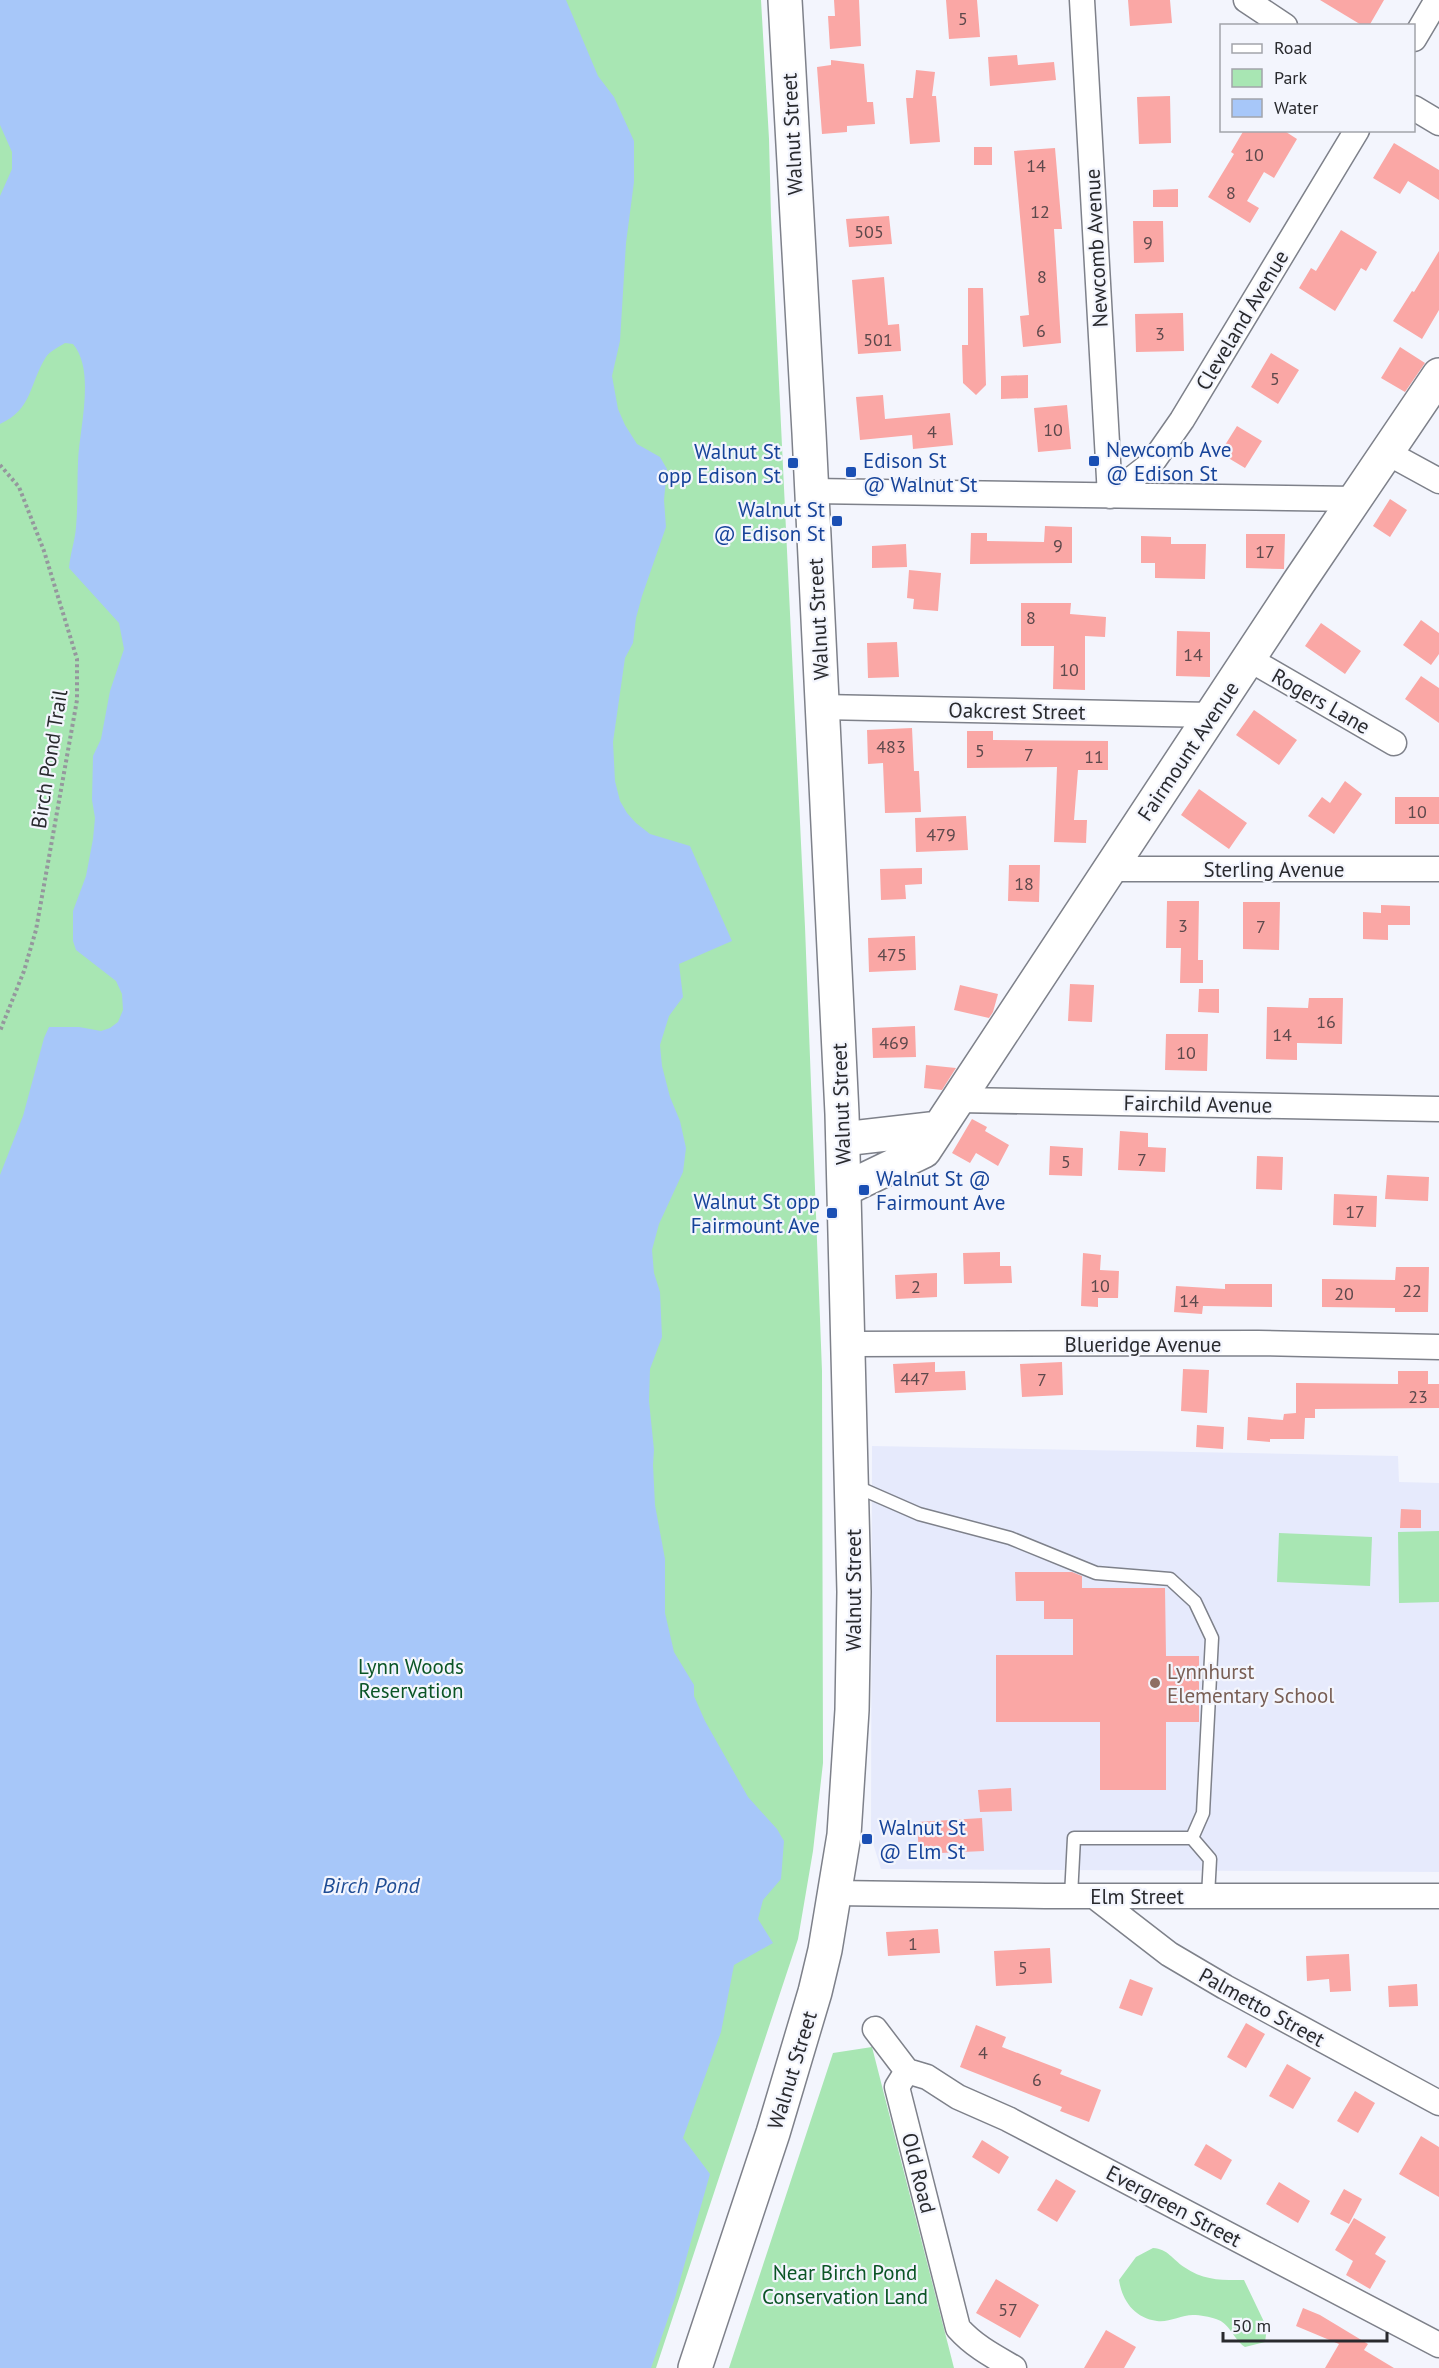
<svg xmlns="http://www.w3.org/2000/svg" width="1439" height="2368" viewBox="0 0 1439 2368" font-family="'PT Sans',sans-serif">
<rect width="100%" height="100%" fill="#f3f5fd"/>
<!-- built -->
<path fill="#e6eafc" d="M872,1446L1398,1456L1399,1482L1439,1483V1872L881,1869L871,1837Z"/>
<!-- green -->
<path fill="#a8e6b3" d="M0,0H761L769,139L771,216L805,927L822,1371L823,1763L813,1851L798,1939L656,2368H0Z
M1439,1531V1602L1399,1603L1398,1532Z
M1279,1533L1372,1537L1370,1586L1277,1582Z
M872,2047L954,2368H729L833,2053Z
M1153,2248C1168,2249 1172,2259 1184,2267C1204,2281 1222,2280 1244,2280L1267,2328L1265,2342L1245,2347C1233,2339 1230,2323 1216,2319C1210,2317 1200,2315 1193,2315C1181,2315 1168,2323 1157,2321C1134,2318 1122,2300 1119,2280L1136,2257Z"/>
<!-- water -->
<path fill="#a7c7f9" d="M0,0H566L598,76L614,97L634,141V182L626,243L620,341L612,376L618,409L625,425L637,444L660,457L667,469L664,500L666,527L642,596L636,618L633,643L625,658L613,742L615,781L620,801L627,813L636,823L650,834L690,846L732,941L679,964L683,997L669,1016L660,1045L662,1066L670,1097L680,1121L686,1148L683,1172L659,1224L652,1250L654,1273L660,1292L662,1337L650,1369L649,1401L654,1450L653,1465L655,1505L665,1559V1613L674,1652L694,1685V1696L705,1721L748,1797L777,1829L784,1841L781,1879L763,1900L758,1919L773,1943L734,1965L721,2032L683,2138L710,2174L675,2298L651,2368H0V1175L23,1116L44,1038L49,1027H79L101,1031L110,1028L118,1022L123,1010L122,994L116,981L76,950L73,941V911L86,876L93,839L95,818L92,800L93,756L101,739L110,691L124,649L119,623L69,568C70,554 75,541 76,527C78,506 77,484 78,462C79,429 96,371 73,344L65,343C59,347 50,351 46,357C29,384 33,409 0,424V196L12,169V152L0,125Z"/>
<!-- building -->
<path fill="#faa7a5" d="M834,0H859L861,46L830,49L828,16H835Z
M946,0H977L980,37L949,39Z
M1128,0H1170L1172,23L1130,26Z
M1320,0H1384L1369,26H1363Z
M1017,55L1018,65L1054,62L1056,80L990,86L988,57Z
M831,60L864,64L867,102H873L875,124L847,126V132L822,134L817,67L831,65Z
M916,70L935,72L932,96H936L940,142L910,144L906,98H913Z
M1170,96L1171,143L1139,144L1137,97Z
M1244,130H1283L1297,139L1274,178L1264,172L1247,201L1259,208L1250,223L1208,197L1234,154L1231,152Z
M1394,143L1439,170V200L1408,181L1400,194L1373,178Z
M974,147H992V165H974Z
M1055,148L1062,229H1054L1061,343L1023,347L1020,316L1029,315L1014,151Z
M1178,189V207H1153V190Z
M889,216L892,244L849,247L846,219Z
M1133,221H1163L1164,262L1134,263Z
M1341,230L1377,252L1366,271L1361,268L1335,311L1299,288L1311,268L1316,271Z
M1439,251V310L1422,339L1393,321L1412,291L1414,292Z
M884,277L888,325L899,324L901,351L858,354L852,280Z
M968,288H983L986,385L976,395L963,383L962,345H968Z
M1183,313L1184,351L1136,352L1135,314Z
M1400,347L1425,363L1405,392L1381,378Z
M1271,353L1299,370L1278,404L1251,387Z
M1028,375V398L1001,399V376Z
M883,395L885,419L950,413L953,445L913,449L912,435L860,440L856,397Z
M1067,405L1071,449L1038,452L1034,408Z
M1237,426L1262,441L1245,468L1220,453Z
M1390,499L1407,510L1390,537L1373,526Z
M1045,526L1072,527V563L970,564L971,533H987V541L1044,542Z
M1246,534H1285L1284,569L1246,568Z
M1141,536L1171,537V544H1206L1205,579L1155,578V563H1141Z
M906,544L907,567L872,568V546Z
M909,570L941,573L938,611L913,609L914,599L907,598Z
M1021,603H1071L1070,614L1106,617L1105,637L1085,636V690L1053,689L1054,646H1021Z
M1421,620L1439,633V654L1431,665L1403,645Z
M1321,623L1361,651L1345,674L1305,646Z
M1177,631L1210,632V677L1176,676Z
M897,642L899,677L868,678L867,643Z
M1421,676L1439,688V723L1405,699Z
M1254,710L1297,740L1279,765L1236,735Z
M912,728L914,771H919L921,812L885,813L883,763L868,764L867,730Z
M967,731H993V740L1108,741V770H1078L1074,820H1087L1086,843L1054,842L1057,767L967,768Z
M1345,781L1362,794L1334,834L1308,816L1322,797L1330,803Z
M1199,789L1247,823L1229,849L1181,815Z
M1395,797H1439V824H1395Z
M966,816L968,850L916,852L915,818Z
M1009,865H1040L1039,902L1008,901Z
M922,868V884L905,885L906,899L881,900L880,869Z
M1167,901H1199L1198,960H1203V983H1180L1181,948H1166Z
M1243,902H1280L1279,950L1243,949Z
M1381,905L1410,906V925H1388V940L1363,939V912L1381,913Z
M915,936L916,970L869,972L868,938Z
M1070,984L1094,985L1092,1022L1068,1021Z
M960,985L998,994L993,1012L989,1018L954,1010Z
M1199,989H1219V1013L1198,1012Z
M1309,998H1343L1342,1044L1297,1043V1060L1266,1059L1267,1007L1308,1008Z
M915,1026L916,1057L873,1058L872,1028Z
M1166,1034H1208L1207,1071L1165,1070Z
M926,1065L956,1068L942,1090L924,1088Z
M972,1119L987,1127L985,1131L1009,1145L998,1166L976,1153L970,1163L952,1153Z
M1120,1131L1148,1133V1147L1166,1148L1165,1172L1118,1170Z
M1050,1146L1083,1148L1082,1176L1049,1175Z
M1257,1156L1283,1157L1282,1190L1256,1189Z
M1387,1175L1429,1177L1428,1201L1385,1199Z
M1334,1194L1377,1196L1376,1227L1333,1225Z
M1000,1252V1266H1011L1012,1283L964,1284L963,1253Z
M1083,1253L1101,1255L1100,1270L1119,1271L1118,1298H1098V1307L1081,1306Z
M1396,1267H1429L1428,1312H1395V1308L1322,1307V1279L1395,1280Z
M937,1273V1297L896,1299L895,1275Z
M1225,1284H1272V1307L1203,1306L1202,1314L1174,1312L1176,1286L1225,1289Z
M935,1362V1372L965,1371L966,1390L895,1393L893,1364Z
M1062,1362L1063,1395L1022,1397L1020,1364Z
M1183,1369L1209,1370L1207,1413L1181,1411Z
M1398,1371H1428V1384H1439V1408L1315,1409V1418H1305L1304,1439H1270V1442L1247,1440L1248,1417L1283,1420L1284,1414L1296,1413V1383L1398,1384Z
M1197,1425L1224,1427L1223,1449L1196,1447Z
M1401,1509L1421,1510V1528H1400Z
M1015,1572H1072L1082,1576V1588H1165L1166,1656H1199V1722H1166V1790H1100V1722H996V1655H1073V1619H1044V1601H1016Z
M1011,1788L1012,1811L980,1812L978,1790Z
M982,1818L984,1851L919,1854L917,1822Z
M938,1929L940,1953L888,1956L886,1932Z
M1050,1948L1052,1983L996,1986L994,1951Z
M1349,1954L1351,1991L1330,1992L1329,1979L1307,1981L1306,1956Z
M1130,1979L1153,1988L1142,2016L1119,2008Z
M1417,1984L1418,2006L1389,2007L1388,1986Z
M1246,2023L1265,2034L1246,2068L1227,2057Z
M976,2025L1006,2037L1002,2047L1062,2070L1060,2074L1101,2090L1089,2122L1060,2111L1062,2107L960,2067Z
M1287,2064L1311,2078L1293,2109L1269,2096Z
M1355,2091L1375,2103L1358,2133L1337,2121Z
M1421,2136L1439,2147V2197L1399,2174Z
M982,2140L1009,2157L999,2174L972,2157Z
M1206,2144L1232,2160L1221,2180L1194,2165Z
M1056,2179L1076,2191L1057,2222L1037,2210Z
M1279,2182L1310,2201L1298,2223L1266,2204Z
M1344,2189L1362,2199L1349,2224L1330,2214Z
M1354,2218L1386,2237L1375,2254L1386,2261L1370,2289L1346,2275L1353,2261L1335,2250Z
M996,2279L1039,2305L1020,2338L976,2313Z
M1303,2308L1320,2315L1368,2344L1364,2350L1394,2368H1325L1339,2344L1296,2326Z
M1106,2330L1136,2347L1124,2368H1084Z"/>
<g fill="none" stroke-linecap="round" stroke-linejoin="round">
<!-- lane casing -->
<g stroke="#7e818a" stroke-width="15">
<path id="lane" d="M855,1486L919,1514L1010,1538L1096,1573L1170,1579L1195,1602L1212,1638L1203,1813L1192,1838
M1071,1896L1074,1838H1192L1210,1859L1208,1896"/>
</g>
<!-- street casing -->
<g stroke="#7e818a" stroke-width="27">
<path id="street" d="M1082,0L1110,496
M1246,0L1285,26
M1414,39L1437,0
M1414,108L1439,123
M1386,452L1439,481
M812,491L1355,499
M1110,496L1152,463L1182,420L1357,130
M1249,659L1394,743
M822,707L1212,715
M1109,869H1439
M958,1100L1439,1109
M848,1344L1258,1343L1439,1347
M834,1893L1045,1896H1439
M1094,1896L1169,1954L1225,1987L1439,2103
M875,2029L907,2071L897,2087L958,2328C974,2346 993,2356 1014,2368
M907,2071L927,2077L958,2097L1008,2119L1439,2345"/>
</g>
<!-- secondary casing -->
<g stroke="#7e818a" stroke-width="36">
<path id="secondary" d="M843,1139L939,1128
M845,1189L924,1151L1299,582L1439,375"/>
</g>
<!-- primary casing -->
<g stroke="#7e818a" stroke-width="36">
<path id="primary" d="M695,2368L773,2133L815,1992L825,1950L844,1835L852,1710L854,1592L842,1114L809,433L785,0"/>
</g>
<!-- path -->
<path stroke="#95979d" stroke-width="4" stroke-dasharray="3 3" stroke-linecap="butt" d="M0,465L19,487L44,551L77,659V700L36,930L24,971L0,1031"/>
<!-- lane -->
<use href="#lane" stroke="#fff" stroke-width="12"/>
<!-- street -->
<use href="#street" stroke="#fff" stroke-width="24"/>
<!-- secondary -->
<use href="#secondary" stroke="#fff" stroke-width="33"/>
<!-- primary -->
<use href="#primary" stroke="#fff" stroke-width="33"/>
</g>
<!-- markers -->
<g fill="#1a4fb4" stroke="#f3f5fd" stroke-width="2">
<rect x="1088" y="455" width="12" height="12" rx="3"/>
<rect x="787" y="457" width="12" height="12" rx="3"/>
<rect x="845" y="466" width="12" height="12" rx="3"/>
<rect x="831" y="515" width="12" height="12" rx="3"/>
<rect x="858" y="1184" width="12" height="12" rx="3"/>
<rect x="826" y="1207" width="12" height="12" rx="3"/>
<rect x="861" y="1833" width="12" height="12" rx="3"/>
</g>
<circle fill="#8d6e63" stroke="#f3f5fd" stroke-width="2" cx="1155" cy="1683" r="6"/>
<g text-anchor="middle" dominant-baseline="central" stroke-width="4.5" stroke-linejoin="round" paint-order="stroke">
<!-- number labels -->
<g font-size="18" fill="#5d494c">
<text x="963" y="18">5</text>
<text x="1254" y="154">10</text>
<text x="1036" y="165">14</text>
<text x="1231" y="192">8</text>
<text x="1040" y="211">12</text>
<text x="869" y="231">505</text>
<text x="1148" y="242">9</text>
<text x="1042" y="276">8</text>
<text x="1041" y="330">6</text>
<text x="1160" y="333">3</text>
<text x="878" y="339">501</text>
<text x="1275" y="378">5</text>
<text x="1053" y="429">10</text>
<text x="932" y="431">4</text>
<text x="1058" y="545">9</text>
<text x="1265" y="551">17</text>
<text x="1031" y="617">8</text>
<text x="1193" y="654">14</text>
<text x="1069" y="669">10</text>
<text x="891" y="746">483</text>
<text x="980" y="750">5</text>
<text x="1029" y="754">7</text>
<text x="1094" y="756">11</text>
<text x="1417" y="811">10</text>
<text x="941" y="834">479</text>
<text x="1024" y="883">18</text>
<text x="1183" y="925">3</text>
<text x="1261" y="926">7</text>
<text x="892" y="954">475</text>
<text x="1326" y="1021">16</text>
<text x="1282" y="1034">14</text>
<text x="894" y="1042">469</text>
<text x="1186" y="1052">10</text>
<text x="1142" y="1159">7</text>
<text x="1066" y="1161">5</text>
<text x="1355" y="1211">17</text>
<text x="1100" y="1285">10</text>
<text x="916" y="1286">2</text>
<text x="1412" y="1290">22</text>
<text x="1344" y="1293">20</text>
<text x="1189" y="1300">14</text>
<text x="915" y="1378">447</text>
<text x="1042" y="1379">7</text>
<text x="1418" y="1396">23</text>
<text x="913" y="1943">1</text>
<text x="1023" y="1967">5</text>
<text x="983" y="2052">4</text>
<text x="1037" y="2079">6</text>
<text x="1008" y="2309">57</text>
</g>
<!-- street labels -->
<g font-size="21" fill="#292a2e" stroke="#f3f5fd">
<text transform="translate(792 134) rotate(-93)">Walnut Street</text>
<text transform="translate(1096 248) rotate(-93)">Newcomb Avenue</text>
<text transform="translate(1242 320) rotate(-59)">Cleveland Avenue</text>
<text transform="translate(818 619) rotate(-93)">Walnut Street</text>
<text transform="translate(1321 701) rotate(30)">Rogers Lane</text>
<text transform="translate(1017 711) rotate(1)">Oakcrest Street</text>
<text transform="translate(1188 751) rotate(-56)">Fairmount Avenue</text>
<text transform="translate(49 759) rotate(-81)">Birch Pond Trail</text>
<text x="1274" y="869">Sterling Avenue</text>
<text transform="translate(841 1104) rotate(-92)">Walnut Street</text>
<text transform="translate(1198 1104) rotate(1)">Fairchild Avenue</text>
<text x="1143" y="1344">Blueridge Avenue</text>
<text transform="translate(853 1590) rotate(-90)">Walnut Street</text>
<text x="1137" y="1896">Elm Street</text>
<text transform="translate(1262 2007) rotate(29)">Palmetto Street</text>
<text transform="translate(792 2070) rotate(-73)">Walnut Street</text>
<text transform="translate(919 2173) rotate(76)">Old Road</text>
<text transform="translate(1174 2206) rotate(28)">Evergreen Street</text>
</g>
<!-- transit labels -->
<g font-size="21" fill="#164399" stroke="#f3f5fd" text-anchor="start">
<text x="1106" y="449">Newcomb Ave<tspan x="1106" dy="24">@ Edison St</tspan></text>
<text x="781" y="451" text-anchor="end">Walnut St<tspan x="781" dy="24">opp Edison St</tspan></text>
<text x="863" y="460">Edison St<tspan x="863" dy="24">@ Walnut St</tspan></text>
<text x="825" y="509" text-anchor="end">Walnut St<tspan x="825" dy="24">@ Edison St</tspan></text>
<text x="876" y="1178">Walnut St @<tspan x="876" dy="24">Fairmount Ave</tspan></text>
<text x="820" y="1201" text-anchor="end">Walnut St opp<tspan x="820" dy="24">Fairmount Ave</tspan></text>
<text x="879" y="1827">Walnut St<tspan x="879" dy="24">@ Elm St</tspan></text>
</g>
<!-- park labels -->
<g font-size="21" fill="#0b5526" stroke="#f3f5fd">
<text x="411" y="1666">Lynn Woods<tspan x="411" dy="24">Reservation</tspan></text>
<text x="845" y="2272">Near Birch Pond<tspan x="845" dy="24">Conservation Land</tspan></text>
</g>
<!-- education labels -->
<g font-size="21" fill="#785e54" stroke="#f3f5fd" text-anchor="start">
<text x="1167" y="1671">Lynnhurst<tspan x="1167" dy="24">Elementary School</tspan></text>
</g>
<!-- water labels -->
<g font-size="22" font-style="italic" fill="#1f4d95" stroke="#f3f5fd">
<text x="371" y="1885">Birch Pond</text>
</g>
</g>
<!-- legend -->
<rect x="1220" y="24" width="195" height="108" fill="#f3f5fd" stroke="#a2a4aa" stroke-width="1.5"/>
<rect x="1232" y="44" width="30" height="9" fill="#ffffff" stroke="#a2a4aa" stroke-width="1.5"/>
<text x="1274" y="54" font-size="18" fill="#292a2e">Road</text>
<rect x="1232" y="69" width="30" height="18" fill="#a8e6b3" stroke="#a2a4aa" stroke-width="1.5"/>
<text x="1274" y="84" font-size="18" fill="#292a2e">Park</text>
<rect x="1232" y="99" width="30" height="18" fill="#a7c7f9" stroke="#a2a4aa" stroke-width="1.5"/>
<text x="1274" y="114" font-size="18" fill="#292a2e">Water</text>
<!-- scale -->
<path d="M1223 2332v9h164v-9" fill="none" stroke="#292a2e" stroke-width="3"/>
<text x="1232" y="2332" font-size="18" fill="#292a2e" stroke="#f3f5fd" stroke-width="4.5" paint-order="stroke">50 m</text>
</svg>
